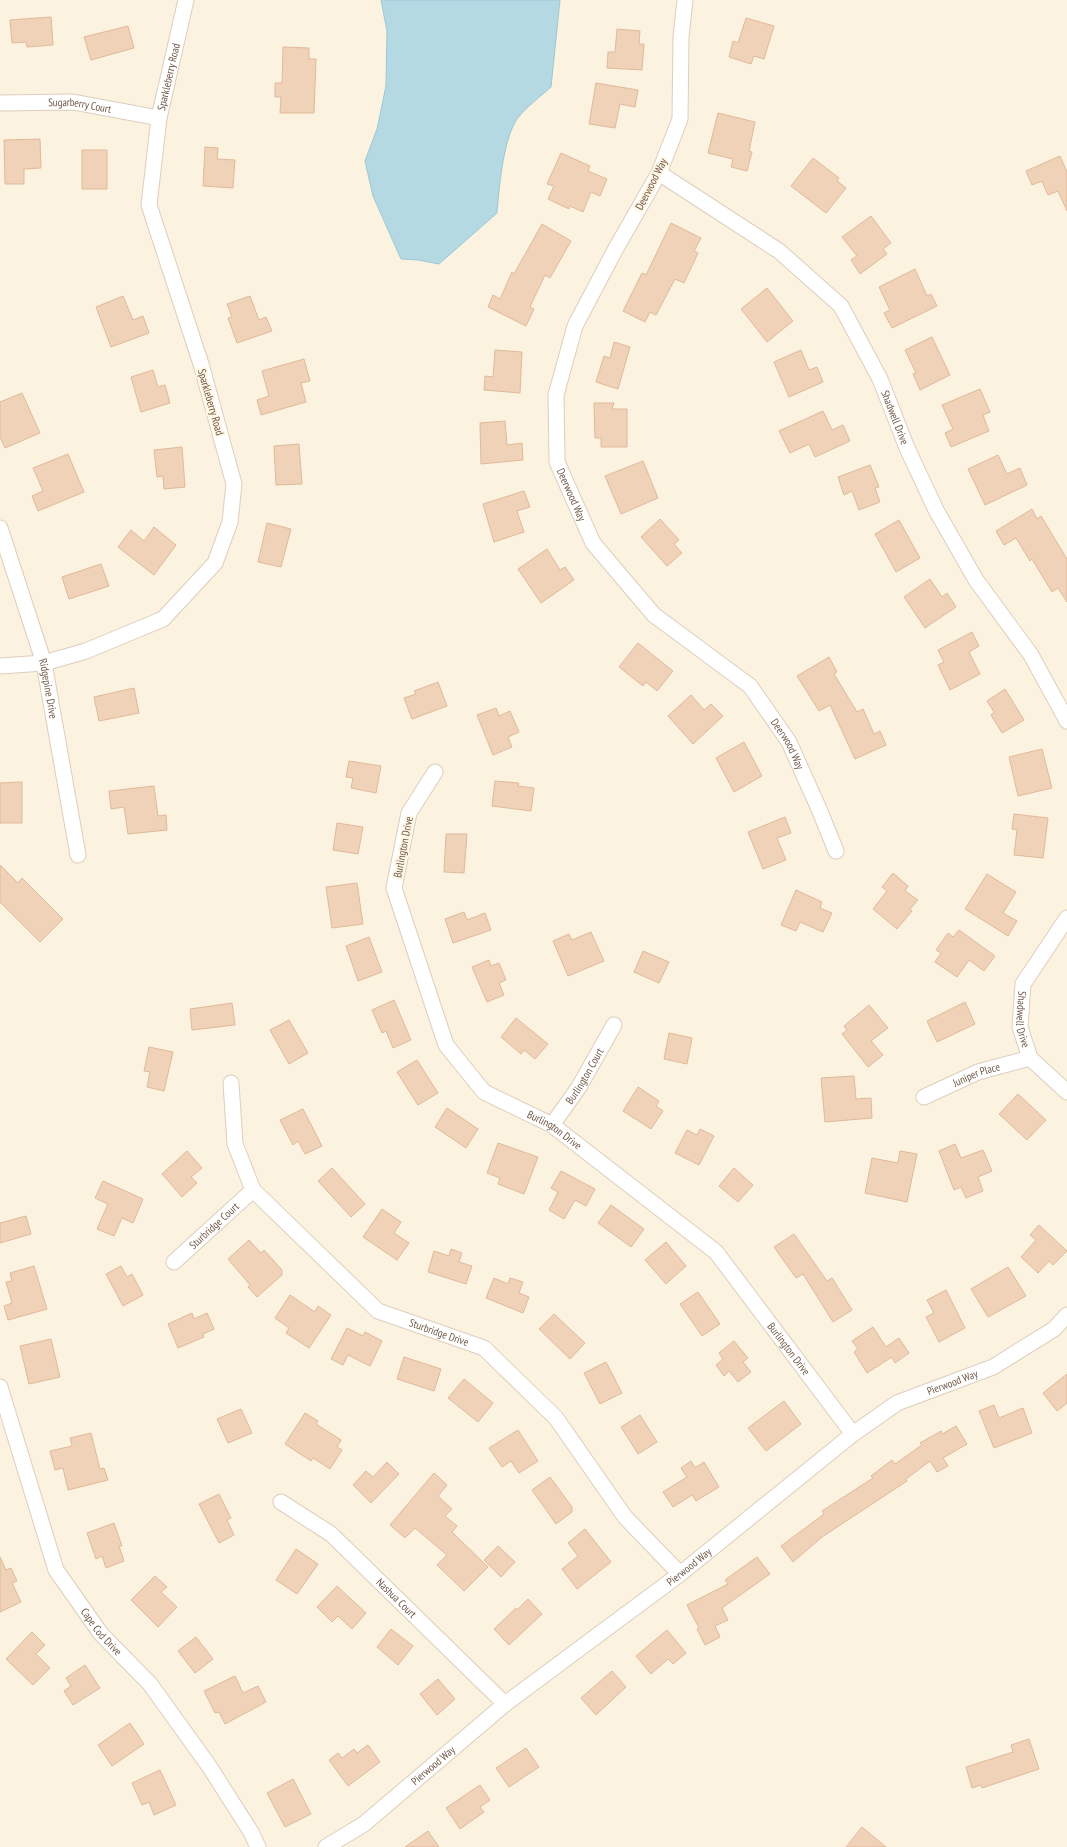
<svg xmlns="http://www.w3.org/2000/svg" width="1067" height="1847" viewBox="0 0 1067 1847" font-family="'PT Sans Narrow',sans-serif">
<rect width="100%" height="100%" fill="#fbf2df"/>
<!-- water -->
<path fill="#b5d9e3" stroke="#9bc8d5" d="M381,0H560L551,87C541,96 525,108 517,119C503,140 499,188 497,213L439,264L418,260L401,259L373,196L365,161L377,129L386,86L387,31Z"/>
<!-- building -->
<path fill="#efd2b8" stroke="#e1b999" d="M51,17L53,45L27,47L26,42L12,43L10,20Z
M746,18L774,26L764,59L754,56L751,64L729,57L733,41L738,43Z
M128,26L134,48L91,60L84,37Z
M617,29L640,31L639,44H644L642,70L607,68L608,52H615Z
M283,47L309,48V59H316L314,113H280L281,97H275V83H282Z
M596,83L638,90L635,107L620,104L615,128L589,124Z
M718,113L755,122L749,151L752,152L747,171L731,167L733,159L708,153Z
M40,139L41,168L24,169V184H5L4,140Z
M205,147L218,148L217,159L235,160L233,188L203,186Z
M82,150H107V189H82Z
M561,153L590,166L588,171L607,179L600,196L591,192L583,212L570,206L569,209L548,199L554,186L547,184Z
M1060,156L1067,172V211L1058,191L1048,195L1042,181L1032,185L1026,171Z
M813,158L839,178L837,181L846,188L826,213L791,186Z
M871,216L891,243L883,249L887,254L860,274L851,260L857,256L842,237Z
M671,223L701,238L694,251L698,253L684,283L675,279L656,315L650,312L645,322L623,311L642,273L646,275Z
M542,224L571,241L550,278L545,275L530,307L534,309L526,326L488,307L493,295L500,299L512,272L514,274Z
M915,269L927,296L931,294L937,306L892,328L884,313L890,310L879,287Z
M767,288L793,321L767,342L741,309Z
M123,296L133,320L143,316L149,333L111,347L96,307Z
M250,296L259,320L266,317L272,331L237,343L228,318L232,317L227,304Z
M932,337L950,375L920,390L913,374L916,373L905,350Z
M614,342L630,347L618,389L596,382L604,356L610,358Z
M495,350L522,352L520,393L484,390L485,376L493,377Z
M801,350L809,370L817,367L823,382L789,397L774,362Z
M304,359L310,381L301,383L306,402L261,415L257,400L269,396L262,371Z
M153,370L158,387L165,385L170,403L141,412L131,377Z
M980,389L990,412L983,415L989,431L951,447L945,433L953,429L942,405Z
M22,393L40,433L5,448L0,437V402Z
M594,403H614L612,409H627V447H601V438H595Z
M823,411L832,430L843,425L850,441L815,457L809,444L790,453L779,431Z
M505,421L507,445L522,443L523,460L481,464L480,423Z
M299,444L302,484L276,485L274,446Z
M182,447L185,487L164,489L163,476L157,477L154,450Z
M68,454L84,492L38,511L32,496L43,491L33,468Z
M998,455L1007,474L1020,468L1027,485L985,505L968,469Z
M643,461L658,498L621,514L605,476Z
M870,465L879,487L875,488L880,502L859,510L852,491L844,495L838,477Z
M524,491L530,507L517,511L524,532L494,542L483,504Z
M1032,509L1037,519L1041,516L1067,559V602L1058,588L1052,592L1032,559L1030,561L1016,538L1004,545L996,531Z
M660,519L679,540L674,544L682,553L667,566L641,537Z
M899,520L920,558L896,572L875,534Z
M267,523L291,529L281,567L258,562Z
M154,527L176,545L154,575L118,547L131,530L144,541Z
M547,549L560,570L565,567L574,580L541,603L518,569Z
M101,564L109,586L69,599L62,577Z
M930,579L942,597L947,593L956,607L925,628L904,597Z
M972,632L979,646L969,652L980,674L950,690L938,665L944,662L938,650Z
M638,643L673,671L657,691L646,682L643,686L619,667Z
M829,657L837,672L834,674L857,712L863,709L874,734L880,731L886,745L855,759L830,705L819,711L797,676Z
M438,682L447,706L412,719L404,698L416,694L414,691Z
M134,688L139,713L99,721L94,697Z
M1005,689L1024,720L1002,733L991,715L994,712L987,701Z
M691,695L704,710L711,704L723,716L693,744L668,716Z
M496,708L499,716L510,711L519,732L508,737L512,747L493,755L477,715Z
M744,742L762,776L734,792L716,758Z
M1042,749L1052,788L1018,796L1009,757Z
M349,761L381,766L376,793L351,788L353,778L346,777Z
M495,781L519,783L518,786L534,788L531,811L492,806Z
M22,782V823H0V783Z
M154,786L158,816L166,815L167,830L128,834L124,807L111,809L109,791Z
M1014,814L1048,818L1043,858L1014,855L1017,830L1012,829Z
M785,817L791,833L777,838L786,860L763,869L748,832Z
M337,823L363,827L358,854L333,850Z
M446,834H467L464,873L444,872Z
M0,865L18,883L22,878L63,919L40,942L0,902Z
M893,873L908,886L905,891L918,900L910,909L912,911L897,929L873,909L887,891L882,887Z
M987,874L1016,892L1003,913L1017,921L1008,936L965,909Z
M357,883L363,924L332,928L326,887Z
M796,890L822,902L820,908L832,913L823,932L800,922L796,931L781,925Z
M464,912L467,920L485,913L491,930L453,943L445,919Z
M959,930L995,956L984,971L969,960L957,977L935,962L941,953L936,950L948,933L953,937Z
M591,932L604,961L568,976L553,941L569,934L572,940Z
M369,937L382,972L358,981L346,946Z
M643,951L669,962L659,983L634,972Z
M489,960L491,966L499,963L506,980L499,983L504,995L487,1002L472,967Z
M394,1000L411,1040L393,1048L386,1031L382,1033L372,1010Z
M965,1002L975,1024L937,1042L927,1021Z
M232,1003L235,1025L192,1030L190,1009Z
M869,1005L888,1028L871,1041L883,1055L868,1067L842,1034L847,1030L844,1026Z
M516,1018L548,1044L535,1059L524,1050L521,1054L501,1037Z
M289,1020L308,1053L289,1064L270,1030Z
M669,1033L692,1038L687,1064L664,1059Z
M149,1047L173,1052L164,1091L147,1087L150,1072L144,1071Z
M417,1060L438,1093L418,1105L397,1072Z
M854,1076L856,1099L871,1098L872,1118L825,1122L821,1078Z
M638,1087L659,1101L656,1106L663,1111L651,1129L623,1111Z
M1018,1094L1046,1120L1027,1140L999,1114Z
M447,1108L478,1129L466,1148L435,1127Z
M303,1109L322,1146L305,1154L298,1141L293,1145L280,1120Z
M700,1129L714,1136L699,1165L675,1153L687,1130L697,1135Z
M498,1143L538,1157L524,1194L498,1184L500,1178L487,1173Z
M955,1144L961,1158L983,1150L992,1171L978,1177L983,1191L966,1198L961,1187L954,1190L939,1151Z
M187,1151L202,1168L191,1177L197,1183L182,1197L162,1174Z
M900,1151L917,1154L907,1202L865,1193L872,1158L898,1163Z
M332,1168L365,1204L351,1217L318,1181Z
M734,1168L753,1185L738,1202L719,1186Z
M561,1171L595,1189L586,1206L575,1200L564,1219L549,1210L558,1192L551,1188Z
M103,1181L143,1199L133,1223L122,1218L114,1236L97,1229L108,1204L95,1198Z
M611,1205L644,1229L631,1247L598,1223Z
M382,1209L401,1222L394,1233L409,1243L397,1260L363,1237Z
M26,1216L31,1234L0,1243V1223Z
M1039,1225L1067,1251L1053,1265L1049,1261L1038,1273L1021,1257L1036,1240L1030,1235Z
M794,1234L827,1281L832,1278L852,1310L833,1322L803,1274L796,1278L774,1247Z
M249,1240L261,1253L264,1250L282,1270V1275L257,1297L248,1287L250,1285L228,1259Z
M666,1242L686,1266L666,1284L645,1260Z
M451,1249L462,1253L459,1262L472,1266L466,1284L428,1272L434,1251L449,1256Z
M34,1266L47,1309L8,1320L4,1306L12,1303L6,1282L12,1281L10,1273Z
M121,1266L127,1277L132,1274L143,1295L123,1306L106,1274Z
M1008,1267L1026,1296L988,1317L971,1289Z
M494,1278L508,1284L510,1278L523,1282L519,1293L529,1297L523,1313L486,1298Z
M946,1290L965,1328L939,1342L926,1317L934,1313L927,1300Z
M698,1292L720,1324L702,1336L680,1304Z
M290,1295L315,1312L318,1306L331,1315L309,1348L286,1333L289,1328L275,1318Z
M192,1313L194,1319L207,1313L214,1329L203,1334L204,1337L178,1348L168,1324Z
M554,1314L585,1343L570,1359L539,1329Z
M873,1327L886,1347L899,1338L909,1353L895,1363L892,1357L867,1373L854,1352L858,1349L852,1341Z
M347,1328L363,1336L365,1332L382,1341L370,1366L348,1355L343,1365L331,1359Z
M51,1339L60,1377L29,1384L20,1346Z
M734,1341L748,1358L743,1362L751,1372L738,1382L729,1371L724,1376L716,1365L723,1359L719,1353Z
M404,1357L441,1369L434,1391L397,1379Z
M606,1362L622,1393L600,1404L584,1373Z
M1067,1374V1403L1057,1411L1043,1393Z
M464,1379L493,1403L478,1422L448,1398Z
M784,1401L801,1424L766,1451L748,1428Z
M994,1405L999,1418L1023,1408L1032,1433L994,1448L979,1411Z
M241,1409L252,1433L228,1443L217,1419Z
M305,1413L318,1421L316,1424L341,1440L337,1447L342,1450L330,1469L313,1458L311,1461L285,1444Z
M640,1415L657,1442L638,1454L621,1427Z
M956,1426L967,1444L943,1458L948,1466L937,1472L930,1461L906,1479L907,1481L822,1537L793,1562L781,1546L824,1514L822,1511L873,1478L871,1476L892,1460L895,1464L922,1445L920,1443L941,1431L942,1434Z
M518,1430L538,1461L519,1473L511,1461L502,1467L489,1448Z
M91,1433L100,1469L104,1468L108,1480L68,1490L63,1468L55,1470L50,1451L72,1446L70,1438Z
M691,1461L695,1468L704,1462L719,1487L696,1501L692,1495L673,1507L663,1492L687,1477L681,1468Z
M387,1462L399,1474L371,1503L353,1485L366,1471L373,1477Z
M434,1473L447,1485L438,1496L452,1509L445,1516L457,1526L452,1532L488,1567L464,1591L437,1565L447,1555L415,1528L405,1538L390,1525Z
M550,1477L572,1507V1512L556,1524L532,1490Z
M219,1494L231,1518L227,1520L234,1535L219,1543L199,1504Z
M114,1523L122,1546H119L124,1561L106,1568L102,1556L96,1559L87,1533Z
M585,1529L611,1562L577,1589L562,1569L578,1556L568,1543Z
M498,1546L515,1562L501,1577L484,1560Z
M296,1549L318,1564L297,1594L276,1580Z
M0,1557L6,1570L11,1568L17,1581L12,1583L21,1602L0,1612Z
M757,1557L770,1574L722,1608L728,1620L715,1626L720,1637L705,1645L697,1629L699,1628L687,1605L728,1584L725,1580Z
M155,1576L167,1587L161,1592L177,1607L158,1627L131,1600Z
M337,1586L366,1613L352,1629L338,1616L332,1622L317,1607Z
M528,1599L542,1614L509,1645L494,1629L516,1608L517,1610Z
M391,1629L413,1646L398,1665L377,1647Z
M667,1630L686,1653L673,1664L668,1659L651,1674L636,1656Z
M32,1632L45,1645L36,1654L50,1668L33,1685L6,1659Z
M196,1637L213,1659L195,1673L178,1651Z
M85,1665L100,1688L73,1705L64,1691L71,1686L66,1678Z
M612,1671L626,1687L596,1715L581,1698Z
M235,1676L243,1693L258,1686L266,1702L225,1724L219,1712L215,1713L204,1691Z
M438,1679L455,1699L437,1715L420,1694Z
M130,1723L144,1744L112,1766L98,1745Z
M1029,1739L1039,1769L982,1788L981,1785L972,1788L966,1767L1013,1752L1011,1745Z
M368,1745L380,1762L348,1786L329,1760L338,1753L342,1758L354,1749L357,1753Z
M526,1748L539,1767L509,1787L496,1768Z
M160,1770L176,1805L154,1815L149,1802L142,1805L132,1783Z
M293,1779L311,1814L285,1827L267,1793Z
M480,1785L490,1800L480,1807L484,1812L460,1829L446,1808Z
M862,1827L886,1847H846Z
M428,1831L439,1847H405Z"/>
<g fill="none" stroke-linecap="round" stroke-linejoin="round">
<!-- street casing -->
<g stroke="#decebc" stroke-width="17">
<g id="street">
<path id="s1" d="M685,0L681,37L680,119L659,173L615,250L575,326L556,395L557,462L593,543L654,615L750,686L789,742L819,809L836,851"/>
<path id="s2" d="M0,103L73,102L159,118"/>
<path id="s3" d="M659,173L779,251L841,306L880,379L907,448L936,510L976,580L1031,655L1067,721"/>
<path id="s4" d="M0,528L44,663L78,855"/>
<path id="s5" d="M0,666L44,663L86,651L163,619L215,563L230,522L234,484L201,364L149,205L159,118L186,0"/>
<path id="s6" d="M435,772L409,813L394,888L446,1045L484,1092L552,1125L716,1252L853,1434"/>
<path id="s7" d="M1067,918L1023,984L1020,1027L1030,1058L1067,1092"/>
<path id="s8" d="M231,1083L235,1144L253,1190L378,1311L484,1348L556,1418L625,1517L680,1574"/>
<path id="s9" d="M924,1097L978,1072L1030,1058"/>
<path id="s10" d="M552,1125L579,1087L614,1025"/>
<path id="s11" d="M174,1262L253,1190"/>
<path id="s12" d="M0,1387L56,1570L101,1634L150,1684L209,1766L251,1832L258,1847"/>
<path id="s13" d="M281,1502L331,1534L505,1704"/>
<path id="s14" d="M326,1847L364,1824L505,1704L680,1574L853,1434L897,1403L993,1367L1054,1329L1067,1315"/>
</g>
</g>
<!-- street -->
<use href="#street" stroke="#fff" stroke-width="15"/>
</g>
<g text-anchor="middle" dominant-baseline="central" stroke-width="4" stroke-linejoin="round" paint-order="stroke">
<!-- street labels -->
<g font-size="11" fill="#705948" stroke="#fff6e4">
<text stroke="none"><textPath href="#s5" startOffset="751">Sparkleberry Road</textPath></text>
<text stroke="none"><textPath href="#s2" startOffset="80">Sugarberry Court</textPath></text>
<text transform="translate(651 184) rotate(-63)">Deerwood Way</text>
<text transform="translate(211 402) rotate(74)">Sparkleberry Road</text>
<text stroke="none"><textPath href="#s3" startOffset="350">Shadwell Drive</textPath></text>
<text stroke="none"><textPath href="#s1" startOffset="526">Deerwood Way</textPath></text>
<text stroke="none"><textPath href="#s4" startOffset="168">Ridgepine Drive</textPath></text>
<text stroke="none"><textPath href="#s1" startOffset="862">Deerwood Way</textPath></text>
<text transform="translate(403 847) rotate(-79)">Burlington Drive</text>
<text stroke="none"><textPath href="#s7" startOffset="115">Shadwell Drive</textPath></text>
<text stroke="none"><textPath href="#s9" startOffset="57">Juniper Place</textPath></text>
<text stroke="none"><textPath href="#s10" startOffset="59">Burlington Court</textPath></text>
<text stroke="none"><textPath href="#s6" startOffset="431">Burlington Drive</textPath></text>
<text stroke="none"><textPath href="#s11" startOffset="54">Sturbridge Court</textPath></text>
<text stroke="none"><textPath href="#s8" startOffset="349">Sturbridge Drive</textPath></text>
<text stroke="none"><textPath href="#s6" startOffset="755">Burlington Drive</textPath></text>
<text stroke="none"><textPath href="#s14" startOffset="783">Pierwood Way</textPath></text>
<text stroke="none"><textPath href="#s14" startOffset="459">Pierwood Way</textPath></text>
<text stroke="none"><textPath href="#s13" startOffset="151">Nashua Court</textPath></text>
<text stroke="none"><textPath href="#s12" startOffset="268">Cape Cod Drive</textPath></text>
<text stroke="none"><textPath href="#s14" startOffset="135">Pierwood Way</textPath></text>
</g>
</g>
</svg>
